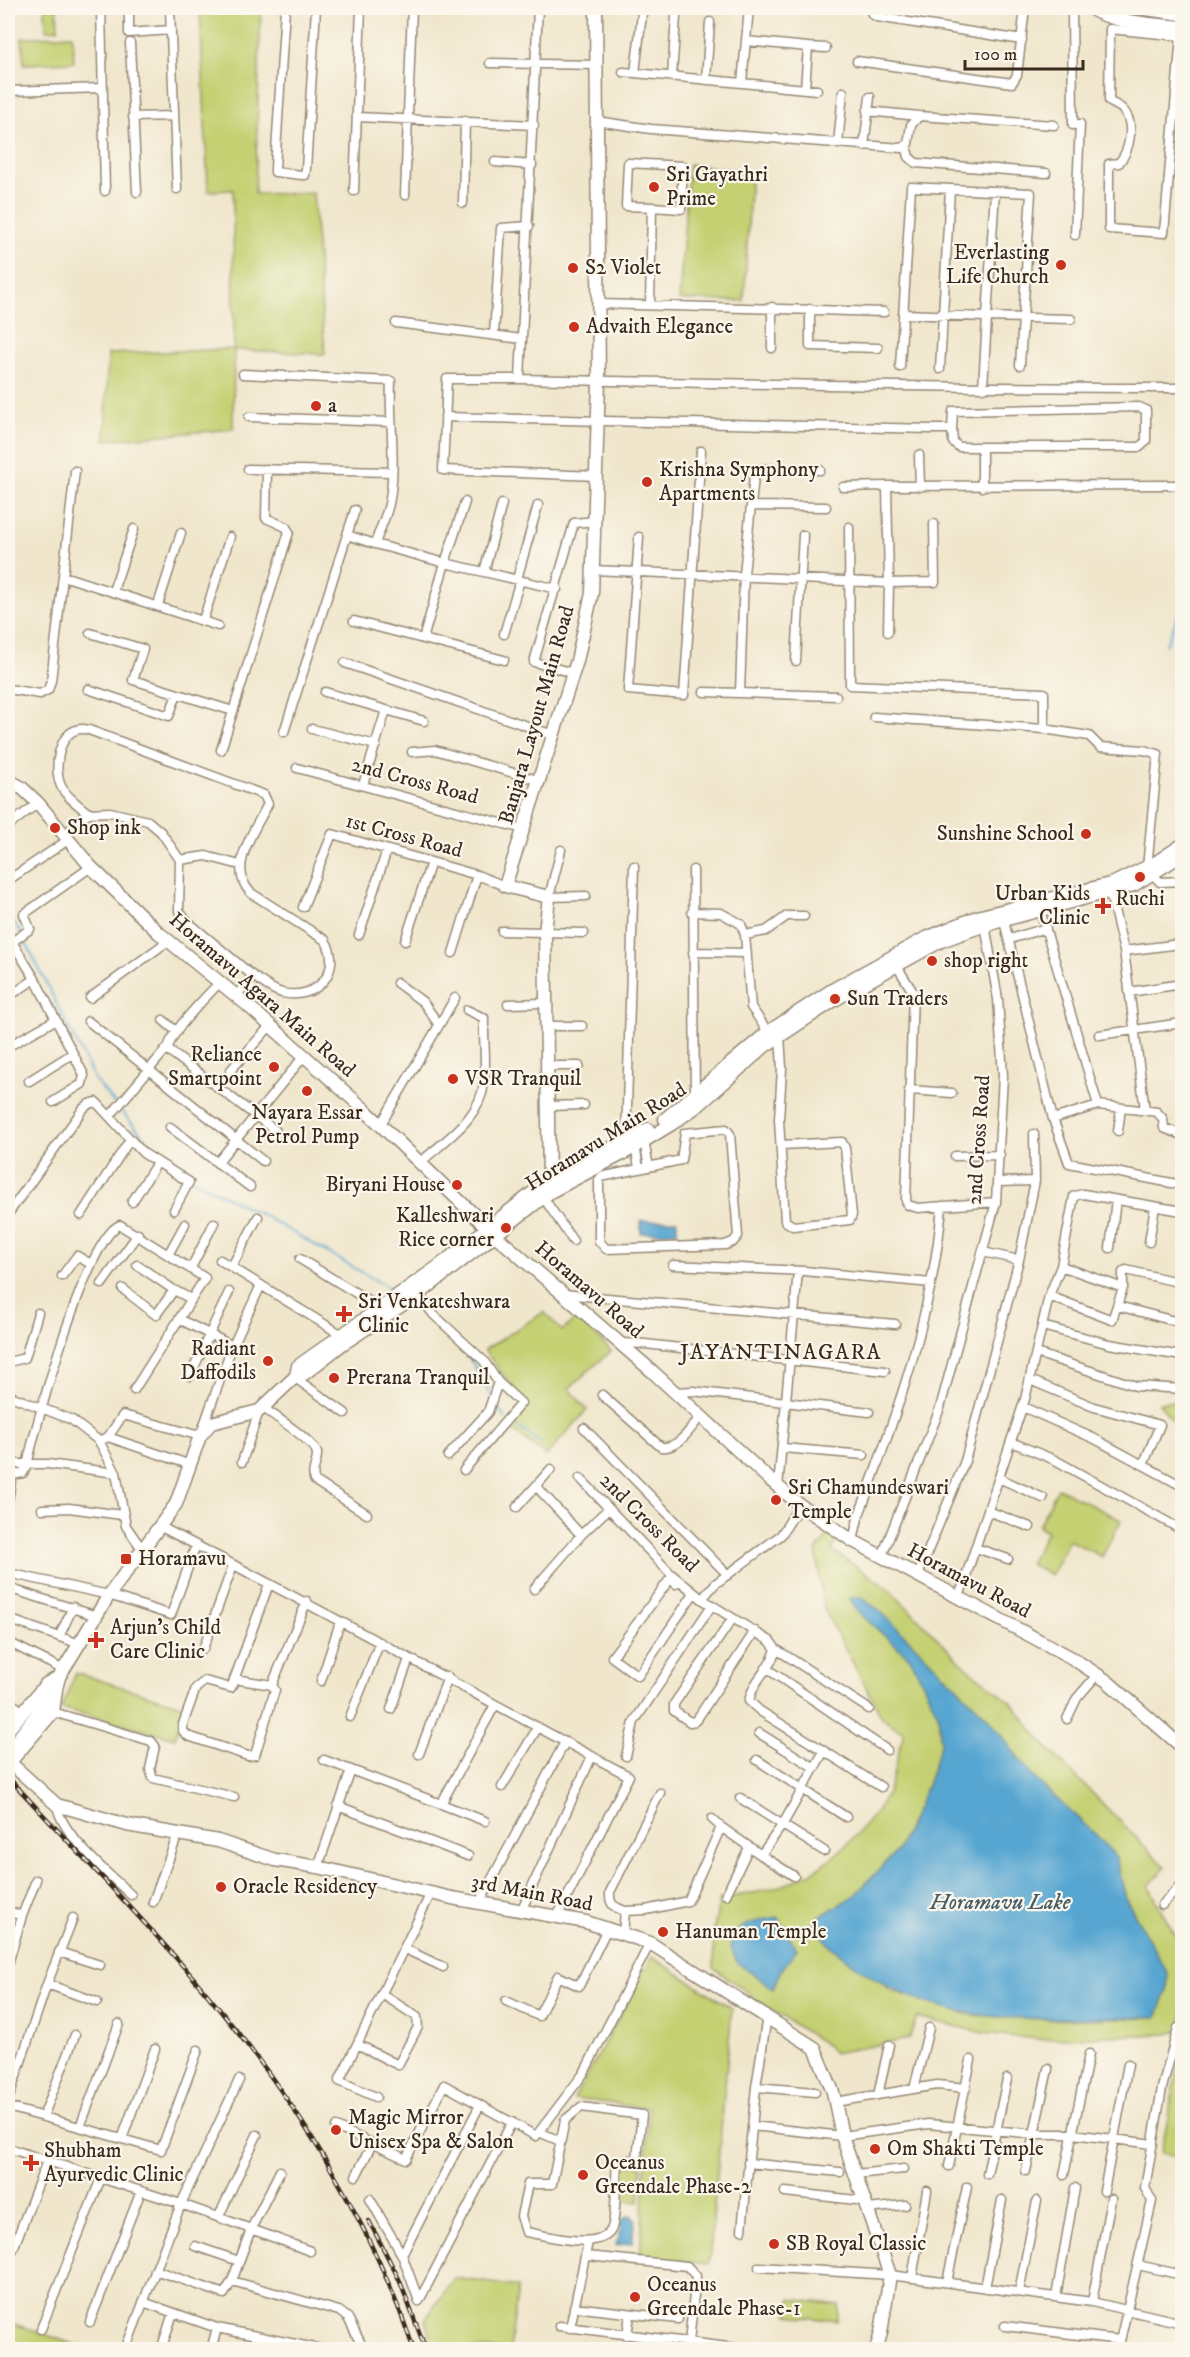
<svg xmlns="http://www.w3.org/2000/svg" width="1190" height="2357" viewBox="0 0 1190 2357" font-family="'IM FELL DW Pica',serif">
<rect width="100%" height="100%" fill="#fbf7ec"/>
<filter id="ink" filterUnits="userSpaceOnUse"><feTurbulence type="fractalNoise" baseFrequency=".0167" numOctaves="2"/><feDisplacementMap in="SourceGraphic" scale="12" xChannelSelector="R" yChannelSelector="G"/><feConvolveMatrix kernelMatrix="1 2 1 2 8 2 1 2 1" color-interpolation-filters="sRGB"/></filter>
<filter id="wash" filterUnits="userSpaceOnUse"><feTurbulence type="fractalNoise" baseFrequency=".008" numOctaves="4" result="noise"/><feDisplacementMap in="SourceGraphic" scale="24" xChannelSelector="R" yChannelSelector="G"/><feGaussianBlur stdDeviation="1.35" result="paint"/><feColorMatrix in="noise" values="0 0 0 0 0 0 0 0 0 0 0 0 0 0 0 0 0 1.4 0 .05"/><feComposite in="paint" operator="in"/></filter>
<g filter="url(#wash)">
<rect width="100%" height="100%" fill="#f0e6cc"/>
<!-- green -->
<path fill="#c4d072" stroke="#807d48" stroke-width="1.5" fill-rule="evenodd" d="M45,8H57L58,29L46,30Z
M200,8H261L255,194L313,193L325,354L234,350L233,429L105,440L108,354L234,349L233,190L208,191Z
M72,35L74,62L24,64L22,38Z
M689,164L751,172L744,301L679,300Z
M544,1312L562,1331L578,1317L611,1351L569,1388L587,1410L546,1456L508,1427L525,1403L484,1350Z
M1182,1401V1433L1159,1403Z
M1058,1488L1121,1520L1102,1557L1069,1540L1051,1575L1030,1564L1047,1531L1038,1526Z
M832,1530L840,1536L832,1550L888,1588L967,1668L1012,1703L1043,1743L1165,1867L1149,1886L1172,1930L1182,1943V2030L1168,2034L1037,2039L983,2033L917,2017L909,2039L834,2053L828,2046L767,2007L714,1968L713,1933L720,1899C783,1888 812,1882 857,1834C871,1819 883,1805 890,1785C896,1768 899,1749 904,1732L883,1719L824,1609L816,1551ZM861,1597L880,1611L989,1719L1032,1776L1097,1836L1116,1857L1126,1899L1168,1974L1157,2017L1054,2020L969,2015L890,1990L817,1918L854,1896L898,1850L927,1786L941,1743L938,1714L911,1659L859,1613L849,1598Z
M76,1673L184,1706L175,1738L61,1708Z
M652,1957L732,2008L709,2264L640,2257L649,2108L574,2099Z
M1182,2047V2157L1161,2153Z
M625,2164L642,2166L639,2202L622,2200Z
M454,2278L518,2287L510,2349H433L425,2320Z
M790,2299L839,2305L837,2321L788,2315Z
M8,2322L88,2349H8Z"/>
<!-- water -->
<path fill="#57a6d1" stroke="#496878" stroke-width="1.5" d="M677,1220V1232L641,1233V1221Z
M861,1597L880,1611L989,1719L1032,1776L1097,1836L1116,1857L1126,1899L1168,1974L1167,1992L1157,2017C1054,2015 953,2035 862,1970C841,1955 827,1946 813,1924L817,1918L854,1896L898,1850L927,1786L941,1743L938,1714L911,1659L859,1613L849,1598Z
M778,1917L797,1949L781,1971L773,1989L735,1961C734,1955 730,1946 731,1941C734,1924 764,1919 778,1917Z
M630,2215L636,2220L632,2243L616,2245L621,2227L618,2223Z"/>
<g fill="none" stroke-linecap="round" stroke-linejoin="round">
<!-- stream -->
<path stroke="#57a6d1" stroke-width="2" d="M1166,645L1182,605
M8,915L20,931L95,1080L115,1104
M119,1108L166,1163
M191,1179L266,1217L396,1292
M464,1348L491,1395
M495,1403L505,1418
M509,1421L542,1444"/>
</g>
</g>
<g filter="url(#ink)">
<g fill="none" stroke-linecap="round" stroke-linejoin="round">
<!-- street casing -->
<g stroke="#968875" stroke-width="11">
<path id="street" d="M101,8L105,191
M129,8V33L171,30
M170,8L177,189
M285,8L275,168V172L302,175H305L306,169L316,8
M538,8L520,379C741,384 962,388 1182,388
M870,8L872,14L877,17L1022,40
M1072,8L1073,125L1080,124L1075,235
M642,14L635,73L742,83L749,8
M1181,36L1110,29L1109,101C1113,104 1119,106 1122,109C1136,122 1130,150 1119,163L1109,164V229L1164,233L1181,36L1182,27
M746,41L808,47L805,89
M130,43L137,192
M808,47L826,48
M857,61L1012,83L1017,75L1025,8
M490,63L597,65
M623,72L635,73
M672,77L676,16
M706,80L710,22
M742,83L817,90
M8,91L103,88
M867,111L919,116
M133,117L174,116
M357,117L534,125
M596,121L651,129L902,148L908,144L911,125L919,116L1054,125
M838,144L843,92
M864,146L870,97
M906,146L909,157L916,163L1046,173
M495,162L532,165
M354,191L361,8
M995,191L987,317L1071,319
M405,195L412,8
M463,203L465,121
M600,304L884,312
M650,304L652,207L626,206L628,163L683,166L681,209L652,207
M810,309V346L878,348
M903,314L987,317L983,388
M396,323L522,339
M494,334L501,228L529,226
M772,348V307
M900,367L911,187L1031,193L1020,365
M940,369L950,189
M243,374L391,381C389,421 397,464 389,504C386,517 379,531 375,544L445,563L465,502
M520,379H447L443,470L597,476
M249,417L389,422
M445,417L931,429H952L953,411L1139,407L1146,410V441L1140,447H959L953,442L952,429
M982,453V487
M919,455L920,487
M248,469L392,472
M820,470L763,469L758,470L754,476L744,574L740,693L836,696
M843,487L887,486
M751,506L826,507
M849,527L850,685L1044,693V729L874,717
M347,535L355,510
M639,537L628,690L684,695L701,451
M593,570L889,583L887,486L1176,485
M484,572L502,504
M63,576L218,626
M517,579L538,505
M113,591L134,529
M158,605L181,533
M203,620L230,537
M354,621L504,660
M888,632L889,583L935,582L934,524
M90,633L143,649L133,680L233,711
M504,634L520,580
M423,639L445,563L557,589
M796,661L803,535
M345,663L553,735
M573,673L534,662L574,523L596,521
M8,689L40,694L48,690L51,681L75,471
M88,689L169,716L177,694
M325,692L424,721
M704,692L740,693
M312,729L376,745
M1044,729L1089,736L1100,747L1144,750L1158,754L1147,868L1160,882L1182,881
M284,732L347,535L375,544
M221,750L289,532L286,527L266,518L267,469
M412,752L435,750L541,781
M297,768L523,829
M363,785L386,710
M88,813L110,812L148,821L161,832L180,860L179,911L188,922L253,976
M8,826L38,803
M65,835L88,813C79,805 66,797 61,786C52,766 60,722 89,730L264,795L268,804C255,830 226,868 251,893L325,940C344,971 316,1001 282,993C271,990 262,982 253,976L236,996
M561,850L549,897L586,896
M180,860L206,856L240,865
M693,870L695,1095
M10,879L68,840
M1110,893L1124,951L1145,1110
M303,907L332,834L477,875L505,886
M1039,907L1098,1105
M692,912L721,913L741,924L745,935L751,1007L768,1032L780,1035L782,1068L779,1119L785,1221L793,1226L850,1220L852,1215L845,1148L842,1142L781,1145
M1004,921L1053,1119L1069,1163L1182,1185
M502,931L584,933
M8,935L35,979L84,1075L82,1084L53,1102
M359,935L387,850
M745,935L766,931L787,916H804
M1010,939L1046,928
M405,941L431,862
M8,945L30,929L24,914L91,867
M1124,951L1180,944
M693,952L747,953
M453,953L477,875
M895,963L913,992L906,1201L908,1205L918,1208L996,1202
M219,983C207,996 168,1034 168,1050L276,1131
M397,983L423,1002L439,1025
M1129,992L1182,984
M8,997L35,979
M90,998L168,941
M508,1004L545,1003
M163,1020L177,1032
M88,1021L263,1161
M546,1026H582
M1099,1035L1182,1023
M9,1046L55,1020
M546,1066H579
M230,1071L270,1026
M29,1081L72,1054
M909,1090L952,1093
M547,1106L584,1105
M110,1116L168,1047
M1053,1119L1098,1105L1157,1112L1163,1119L1164,1128L1182,1135
M381,1124L455,998
M170,1127L250,1187
M726,1129L730,1134L738,1236L733,1242L725,1245L606,1249L599,1241V1180L601,1177L681,1160L685,1133Z
M1118,1131L1121,1108
M644,1141L649,1167
M626,1142L634,866
M635,1146L639,1168
M955,1156L1000,1155
M421,1162C445,1140 480,1119 484,1083C487,1062 483,1039 484,1018L467,1010
M217,1163L304,1056
M998,1182L1035,1181
M543,1197L573,1241
M132,1202L157,1163
M8,1214L83,1109L89,1104L96,1102L143,1153L189,1182L174,1210
M81,1215L129,1141
M1149,1242L1155,1207
M1110,1248L1116,1200
M169,1253L185,1224
M300,1259L379,1307
M220,1260L342,1335
M1019,1260L1035,1181L1034,1134
M673,1265L804,1271L931,1283
M232,1266L258,1217
M1061,1266L1123,1288V1272L1126,1270L1182,1283
M191,1268L214,1223
M62,1276L77,1256L91,1264
M102,1284L138,1234
M123,1289L156,1315L174,1290L137,1265
M174,1290L191,1299
M415,1291L434,1315L484,1361L498,1382L488,1412L448,1456
M563,1294L895,1324
M1049,1296L1112,1320L1123,1288
M1118,1306L1182,1323
M179,1319L233,1346
M1042,1326L1109,1344L1182,1356
M621,1343L645,1344L885,1371
M1036,1353L1136,1386L1182,1389
M8,1362L25,1358L38,1313
M190,1376L229,1292
M295,1378L345,1413
M1030,1380L1094,1407L1160,1425L1143,1465
M675,1392L693,1391L869,1412
M8,1395L72,1420L99,1441L116,1473L126,1526L142,1549
M602,1395L661,1447C679,1449 690,1429 701,1416
M262,1407C273,1415 315,1442 317,1453C318,1464 310,1470 315,1481L367,1514
M1023,1407L1095,1439L1182,1486
M584,1428L728,1575
M108,1437L188,1464
M99,1441L108,1437L123,1415L200,1436L230,1352L261,1285
M1011,1442L1055,1460L1182,1530
M783,1448L864,1455
M242,1462L259,1411
M8,1464H48L116,1473
M464,1470L521,1403L498,1382
M580,1478L670,1573L702,1599L770,1641L776,1649C771,1670 754,1677 749,1701L760,1711L824,1751L783,1824L761,1855L721,1827L688,1901L646,1910L625,1911L623,1934
M999,1478L1043,1498
M536,1486L551,1469
M778,1487L798,1271
M8,1501L12,1475L23,1473L27,1466C35,1427 87,1236 120,1225L205,1278L134,1390
M517,1507L536,1486L581,1535
M42,1509L69,1508L122,1515
M988,1511L1030,1527
M161,1527C318,1608 473,1693 629,1776L557,1917
M853,1541L858,1518C896,1416 933,1315 942,1206
M976,1548L1008,1559
M882,1556L940,1408L996,1202L1003,1076L998,999L985,925
M8,1573L109,1595L171,1615L196,1545
M918,1575L965,1461L1019,1260L983,1252
M269,1584L231,1688L205,1681L196,1688L183,1724V1731L188,1736L248,1756L255,1755L275,1690L272,1685L307,1601
M676,1584L670,1579L612,1657L638,1676L694,1593
M8,1588L97,1616
M534,1589L581,1535L608,1509
M959,1597L1025,1399L1049,1296L1061,1266L1074,1196L1083,1194L1182,1211
M702,1599L715,1584L781,1535L800,1505
M733,1618L674,1704V1711L690,1722L695,1721L699,1716L755,1631
M8,1619L80,1644
M59,1637L73,1607
M8,1642L64,1670
M203,1649L233,1565
M776,1649L869,1709
M766,1668L887,1750
M234,1679L272,1685
M321,1681L340,1622
M8,1701L18,1708
M391,1709L409,1659
M53,1712L151,1741L155,1746L150,1769L153,1778L234,1797
M350,1717L380,1642
M1067,1719L1077,1698L1097,1675
M759,1733L815,1768
M824,1751L881,1787
M419,1754L448,1677
M626,1756L634,1722L712,1605
M324,1760L351,1770
M757,1760L846,1817
M502,1787L538,1727
M740,1798L824,1851
M441,1804L485,1821
M57,1805C61,1835 109,1874 131,1895
M338,1806L468,1856
M712,1819L721,1827
M761,1855L794,1876
M318,1867L351,1770L441,1804L495,1705
M726,1895L749,1847
M153,1902L178,1834
M479,1903L565,1742
M1162,1905L1182,1884
M8,1911L22,1916L8,1964
M521,1911L592,1756
M625,1911C614,1907 609,1905 610,1892L660,1793
M22,1916L36,1880
M405,1949L443,1967
M59,1952L100,1965
M47,1984L97,2002
M506,2001L539,2016L558,1976L579,1986L607,1929
M357,2044L398,2065L418,2027L417,2017L382,1994
M239,2080L181,2204L251,2229L232,2281L339,2311L348,2318L364,2350
M756,2087L815,2092
M914,2089L929,2028
M878,2095L889,2045
M376,2097L339,2081L431,1893
M8,2100L47,1984L73,1918
M835,2102L937,2085L966,2088
M8,2107L161,2150L198,2050
M581,2107L642,2115L637,2158L617,2163C615,2181 617,2211 612,2228C603,2252 545,2235 526,2232L521,2216L528,2184H552L565,2120Z
M43,2117L75,2035
M752,2126L842,2136L928,2124L1035,2134H1073L1153,2144
M80,2127L119,2024
M336,2127L406,2159L444,2085L536,2136L584,2073L650,1943
M539,2132L560,2141
M122,2139L155,2049
M8,2148L181,2204L125,2350
M748,2163L840,2172
M949,2166L971,2060
M280,2171L251,2229L310,2251
M1026,2171L1048,2069
M856,2174L904,2169
M987,2174L1007,2079
M1064,2175L1089,2054
M356,2176L372,2144
M1104,2191L1128,2064
M785,2192L865,2201
M370,2199L402,2255
M868,2209L905,2205
M219,2216L257,2135
M742,2230L756,2087L767,2016
M195,2246L239,2261
M587,2256L687,2266L696,2276L689,2342
M8,2262L47,2161
M1138,2265L1182,2275V2271
M759,2267L890,2275L1092,2302L1182,2323
M155,2270L224,2294L232,2281
M912,2278L927,2191
M947,2282L967,2187
M985,2288L1002,2200
M1019,2292L1037,2201
M1056,2297L1075,2188
M419,2301L402,2255L480,2105
M419,2301L512,2122
M143,2302L217,2328L325,2350
M1092,2302L1111,2199
M574,2307L678,2319
M90,2322L141,2191
M559,2326L752,2350
M1005,2326L1120,2340
M570,2328L588,2242
M41,2329L101,2178
M627,2335L630,2315
M161,2350L173,2313
M211,2350L217,2328
M1118,2350L1152,2201L1145,2188L1162,2088L1178,2028"/>
</g>
<!-- secondary casing -->
<g stroke="#968875" stroke-width="15">
<path id="secondary" d="M1091,8C1106,22 1161,25 1182,27
M1138,8L1182,14
M8,780L21,787L38,803L91,867L159,933L245,1003L364,1109L495,1235L653,1372L769,1479L800,1505L853,1541L1072,1658L1107,1681L1182,1747
M665,1119L768,1032L832,990L924,939L977,917L1114,883L1155,863L1182,845
M549,1180L545,932L549,897L505,886L577,661L592,593L599,381L596,8
M296,1376L298,1366L439,1266L549,1180L648,1129
M8,1730L46,1684L59,1677
M8,1752L56,1689L59,1677L109,1595L176,1504L200,1436L211,1423L259,1411L296,1376L304,1374L341,1345L419,1294L550,1192L626,1152L670,1125L700,1104L765,1046L836,999L941,941L985,925L1134,885L1182,855
M8,1761L57,1805L127,1825L218,1841L275,1860L318,1867L452,1898L586,1922L650,1943L815,2048L833,2092L842,2136L890,2275L881,2333L876,2350
M9,1763L53,1712L56,1690"/>
</g>
<!-- street -->
<use href="#street" stroke="#fff" stroke-width="8"/>
<!-- secondary -->
<use href="#secondary" stroke="#fff" stroke-width="12"/>
<!-- rail casing -->
<g stroke="#3b2a1e" stroke-width="4.5">
<path id="rail" d="M8,1777C81,1857 160,1934 227,2019C307,2118 373,2229 414,2350
M369,2221L399,2279L426,2350"/>
</g>
<!-- rail -->
<use href="#rail" stroke="#fbf7ec" stroke-width="2" stroke-dasharray="7" stroke-linecap="butt"/>
</g>
</g>
<!-- markers -->
<g fill="#c8321e" stroke="#fbf7ec" stroke-width="2">
<circle cx="654" cy="187" r="6"/>
<circle cx="1061" cy="265" r="6"/>
<circle cx="573" cy="268" r="6"/>
<circle cx="574" cy="327" r="6"/>
<circle cx="316" cy="406" r="6"/>
<circle cx="647" cy="482" r="6"/>
<circle cx="55" cy="828" r="6"/>
<circle cx="1086" cy="834" r="6"/>
<circle cx="1140" cy="877" r="6"/>
<path d="M1100 897h6v6h6v6h-6v6h-6v-6h-6v-6h6z"/>
<circle cx="932" cy="961" r="6"/>
<circle cx="835" cy="999" r="6"/>
<circle cx="274" cy="1067" r="6"/>
<circle cx="453" cy="1079" r="6"/>
<circle cx="307" cy="1091" r="6"/>
<circle cx="457" cy="1185" r="6"/>
<circle cx="506" cy="1228" r="6"/>
<path d="M341 1305h6v6h6v6h-6v6h-6v-6h-6v-6h6z"/>
<circle cx="268" cy="1361" r="6"/>
<circle cx="334" cy="1378" r="6"/>
<circle cx="776" cy="1500" r="6"/>
<rect x="120" y="1553" width="12" height="12" rx="3"/>
<path d="M93 1631h6v6h6v6h-6v6h-6v-6h-6v-6h6z"/>
<circle cx="221" cy="1887" r="6"/>
<circle cx="663" cy="1932" r="6"/>
<circle cx="336" cy="2130" r="6"/>
<circle cx="875" cy="2149" r="6"/>
<path d="M28 2154h6v6h6v6h-6v6h-6v-6h-6v-6h6z"/>
<circle cx="583" cy="2175" r="6"/>
<circle cx="774" cy="2244" r="6"/>
<circle cx="635" cy="2297" r="6"/>
</g>
<g text-anchor="middle" dominant-baseline="central" stroke-width="4.5" stroke-linejoin="round" paint-order="stroke">
<!-- poi labels -->
<g font-size="21" fill="#3b2a1e" stroke="#fbf7ec" text-anchor="start">
<text x="666" y="175">Sri Gayathri<tspan x="666" dy="24">Prime</tspan></text>
<text x="1049" y="253" text-anchor="end">Everlasting<tspan x="1049" dy="24">Life Church</tspan></text>
<text x="585" y="268">S2 Violet</text>
<text x="586" y="327">Advaith Elegance</text>
<text x="328" y="406">a</text>
<text x="659" y="470">Krishna Symphony<tspan x="659" dy="24">Apartments</tspan></text>
<text x="67" y="828">Shop ink</text>
<text x="1074" y="834" text-anchor="end">Sunshine School</text>
<text x="1090" y="894" text-anchor="end">Urban Kids<tspan x="1090" dy="24">Clinic</tspan></text>
<text x="1140" y="899" text-anchor="middle">Ruchi</text>
<text x="944" y="961">shop right</text>
<text x="847" y="999">Sun Traders</text>
<text x="262" y="1055" text-anchor="end">Reliance<tspan x="262" dy="24">Smartpoint</tspan></text>
<text x="465" y="1079">VSR Tranquil</text>
<text x="307" y="1113" text-anchor="middle">Nayara Essar<tspan x="307" dy="24">Petrol Pump</tspan></text>
<text x="445" y="1185" text-anchor="end">Biryani House</text>
<text x="494" y="1216" text-anchor="end">Kalleshwari<tspan x="494" dy="24">Rice corner</tspan></text>
<text x="358" y="1302">Sri Venkateshwara<tspan x="358" dy="24">Clinic</tspan></text>
<text x="256" y="1349" text-anchor="end">Radiant<tspan x="256" dy="24">Daffodils</tspan></text>
<text x="346" y="1378">Prerana Tranquil</text>
<text x="788" y="1488">Sri Chamundeswari<tspan x="788" dy="24">Temple</tspan></text>
<text x="138" y="1559">Horamavu</text>
<text x="110" y="1628">Arjun's Child<tspan x="110" dy="24">Care Clinic</tspan></text>
<text x="233" y="1887">Oracle Residency</text>
<text x="675" y="1932">Hanuman Temple</text>
<text x="348" y="2118">Magic Mirror<tspan x="348" dy="24">Unisex Spa &amp; Salon</tspan></text>
<text x="887" y="2149">Om Shakti Temple</text>
<text x="44" y="2151">Shubham<tspan x="44" dy="24">Ayurvedic Clinic</tspan></text>
<text x="595" y="2163">Oceanus<tspan x="595" dy="24">Greendale Phase-2</tspan></text>
<text x="786" y="2244">SB Royal Classic</text>
<text x="647" y="2285">Oceanus<tspan x="647" dy="24">Greendale Phase-1</tspan></text>
</g>
<!-- street labels -->
<g font-size="21" fill="#3b2a1e" stroke="#fbf7ec">
<text transform="translate(537 715) rotate(-74)">Banjara Layout Main Road</text>
<text transform="translate(415 781) rotate(15)">2nd Cross Road</text>
<text transform="translate(404 836) rotate(15)">1st Cross Road</text>
<text transform="translate(262 995) rotate(41)">Horamavu Agara Main Road</text>
<text transform="translate(606 1137) rotate(-32)">Horamavu Main Road</text>
<text transform="translate(979 1140) rotate(-86)">2nd Cross Road</text>
<text transform="translate(589 1290) rotate(41)">Horamavu Road</text>
<text transform="translate(649 1523) rotate(45)">2nd Cross Road</text>
<text transform="translate(969 1581) rotate(28)">Horamavu Road</text>
<text transform="translate(532 1893) rotate(11)">3rd Main Road</text>
</g>
<!-- neighbourhood labels -->
<g font-size="22" letter-spacing="1.5" fill="#3b2a1e" stroke="#fbf7ec">
<text x="781" y="1352">JAYANTINAGARA</text>
</g>
<!-- water labels -->
<g font-size="22" font-style="italic" fill="#465c66" stroke="#fbf7ec">
<text x="1000" y="1902">Horamavu Lake</text>
</g>
</g>
<!-- margin -->
<rect width="1190" height="2357" fill="none" stroke="#fbf7ec" stroke-width="30"/>
<!-- scale -->
<path d="M965 60v9h118v-9" fill="none" stroke="#3b2a1e" stroke-width="3"/>
<text x="974" y="60" font-size="18" fill="#3b2a1e" stroke="#fbf7ec" stroke-width="4.5" paint-order="stroke">100 m</text>
</svg>
